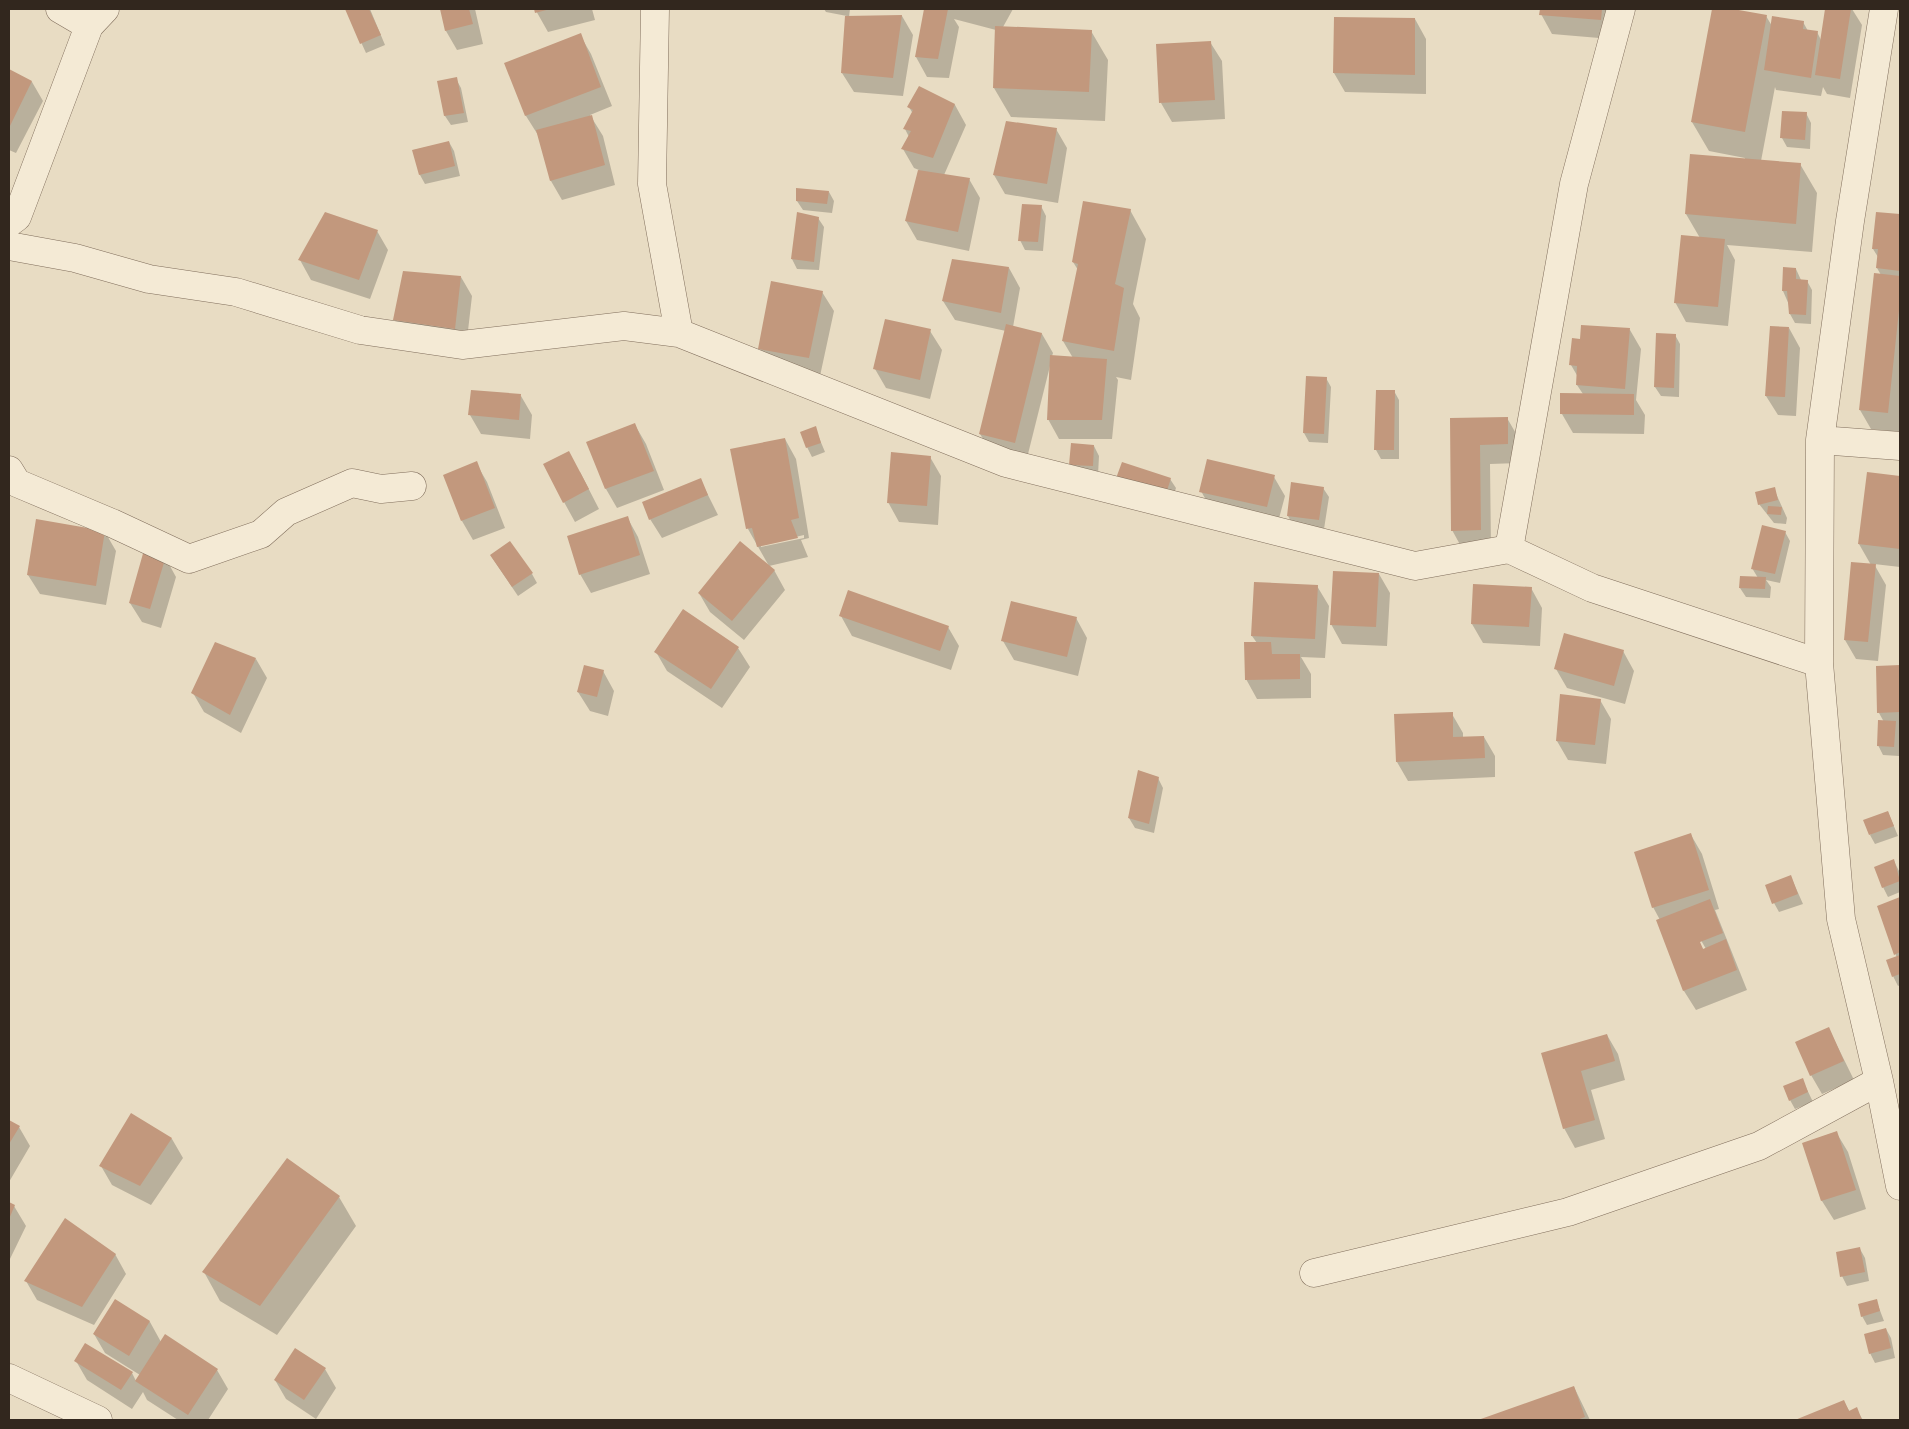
<svg xmlns="http://www.w3.org/2000/svg" width="1909" height="1429" viewBox="0 0 1909 1429" font-family="'Source Serif 4',serif">
<rect width="100%" height="100%" fill="#e8dcc3"/>
<!-- shadow -->
<path fill="#0003" fill-rule="evenodd" d="M346,9H370L385,45L366,53Z
M441,9H475L483,44L457,50L446,31Z
M535,9H592L595,20L548,32Z
M824,9H850L849,17L902,16L913,35L903,96L854,92L842,73L847,16L826,12Z
M925,9H1013L1003,27L1091,31L1108,60L1105,121L1011,117L994,88L996,30L954,19L959,27L949,78L927,77L916,57Z
M1541,9H1614L1611,39L1552,34L1541,14Z
M1713,9H1726L1766,16L1772,26L1803,22L1808,31L1817,32L1821,40L1826,9H1852L1862,25L1850,98L1827,94L1823,87L1821,96L1776,90L1775,87L1761,161L1800,164L1817,193L1812,252L1727,245L1735,260L1728,326L1686,322L1675,302L1700,238L1686,214L1745,159V158L1709,151L1692,122Z
M1335,18L1415,19L1426,39V94L1345,92L1334,73Z
M580,35L591,54L612,106L590,115L603,136L615,185L562,200L551,181L538,135L526,116L506,64Z
M1210,42L1222,61L1225,119L1172,122L1161,103Z
M9,70L32,82L43,101L16,153L9,150Z
M456,79L461,88L468,122L451,125L445,116L438,82Z
M919,88L955,105L966,125L944,175L969,179L980,198L969,251L917,240L906,221L919,170L914,168L903,149L909,137L905,129L913,114L909,107Z
M1806,113L1811,123L1810,149L1787,147L1782,138Z
M1056,129L1067,148L1058,203L1005,194L994,175Z
M449,142L454,151L460,176L425,184L420,175L414,150Z
M829,192L834,201L832,213L803,210L797,201Z
M1041,206L1046,216L1043,251L1025,250L1020,240Z
M1130,210L1146,239L1133,304L1140,318L1131,380L1116,377L1118,380L1112,439H1059L1048,419L1050,366L1026,462L992,453L980,434L1006,331L955,320L943,301L1009,268L1020,288L1013,327L1042,334L1053,353L1052,356L1073,358L1063,341L1078,270L1073,262Z
M1877,213L1900,216L1899,432L1871,429L1860,410L1881,275L1877,268L1878,257L1873,249Z
M798,214L818,218L824,227L819,270L797,269L792,259Z
M377,231L388,250L370,299L311,280L300,260Z
M1784,268L1796,269L1801,280L1807,281L1812,290L1811,324L1795,323L1790,314V307L1783,291Z
M461,277L472,296L466,348L406,340L395,320Z
M822,292L834,311L820,376L771,368L760,349Z
M1789,328L1800,348L1796,416L1778,415L1766,396Z
M1630,330L1641,349L1636,400L1645,415L1644,434L1573,433L1562,414L1583,394L1577,385L1578,377L1571,365L1581,341Z
M930,331L942,350L930,399L886,388L875,369Z
M1657,334L1675,335L1680,344L1679,397L1661,396L1655,387Z
M1326,378L1331,387L1328,443L1309,442L1304,433Z
M1394,391L1399,400V459H1381L1376,450Z
M521,396L532,415L530,439L481,434L470,415Z
M1507,418L1518,437L1519,463L1490,464L1491,549L1463,550L1452,530L1451,419Z
M635,425L646,444L664,490L617,508L606,489L588,442Z
M815,428L825,452L812,457L807,447Z
M785,439L796,459L809,538L801,540L808,557L769,566L748,529ZM804,535V538L761,547V545Z
M1094,446L1099,456L1098,475L1075,474L1070,464Z
M930,457L941,476L938,525L899,522L888,502Z
M476,463L487,482L505,528L473,540L462,521Z
M580,472L599,509L575,522L564,502Z
M1868,473L1900,477V567L1874,564L1886,585L1878,661L1856,659L1845,640L1871,565L1859,544Z
M1274,477L1285,496L1277,526L1212,511L1201,491Z
M700,479L718,515L662,538L650,519Z
M1170,479L1176,488L1170,505L1122,490Z
M1323,488L1329,497L1324,529L1293,525L1288,516Z
M1774,489L1787,518L1786,524L1774,523L1759,504Z
M627,517L638,537L650,574L591,593L580,574Z
M105,532L116,551L106,605L40,594L28,575Z
M1785,532L1790,541L1780,583L1766,580L1771,587L1770,598L1746,597L1740,588L1758,578L1752,568Z
M491,556L532,574L537,583L518,596Z
M165,557L176,577L161,628L142,622L130,603Z
M774,570L785,590L744,640L710,612L699,593Z
M1379,574L1390,593L1387,646L1342,644L1331,624Z
M1317,586L1329,606L1325,658L1301,657L1311,674V698L1257,699L1246,679L1257,643L1252,636Z
M1531,588L1542,608L1540,646L1483,643L1472,624Z
M841,616L948,627L959,646L951,670L852,636Z
M1076,618L1087,638L1078,676L1014,660L1003,641Z
M738,648L750,667L722,708L667,671L656,652Z
M1623,651L1634,671L1625,704L1567,688L1556,669Z
M256,659L267,678L241,733L204,712L193,693Z
M1900,666L1899,756L1883,755L1878,745L1884,722L1879,713L1877,667Z
M603,671L614,691L608,716L590,711L578,692Z
M1600,700L1611,719L1606,764L1568,760L1557,741Z
M1452,714L1463,733V738L1484,737L1495,756V777L1408,781L1397,762Z
M1158,778L1163,788L1154,833L1135,828L1129,818Z
M1888,812L1898,836L1875,844L1870,835Z
M1691,835L1702,854L1719,909L1715,910L1747,990L1696,1010L1684,991L1658,921L1660,920L1653,907ZM1698,935L1706,949H1703L1696,937Z
M1894,861L1900,873V892L1888,897L1883,887Z
M1791,877L1803,904L1779,912L1774,903Z
M1900,899V985L1898,986L1893,976L1897,958L1878,907Z
M1829,1029L1854,1080L1822,1094L1811,1075Z
M1607,1035L1618,1054L1625,1080L1591,1090L1605,1139L1575,1148L1564,1128L1542,1054Z
M1802,1079L1813,1102L1795,1109L1790,1100Z
M132,1115L172,1139L183,1158L151,1205L112,1185L101,1166Z
M9,1122L19,1127L30,1146L9,1182Z
M1836,1132L1848,1152L1866,1209L1834,1220L1822,1201L1804,1143Z
M339,1197L356,1226L277,1335L220,1301L204,1272Z
M9,1204L14,1206L26,1226L9,1261Z
M1860,1249L1865,1258L1869,1281L1847,1286L1842,1276Z
M115,1254L126,1274L94,1325L37,1300L26,1281Z
M1876,1300L1884,1321L1867,1325L1862,1316Z
M115,1301L150,1322L161,1342L217,1370L228,1389L208,1420H178L147,1400L143,1392L132,1409L87,1380L76,1361L132,1373L136,1381L140,1375L105,1353L94,1334Z
M1886,1329L1891,1338L1895,1358L1875,1363L1870,1353Z
M325,1369L336,1388L316,1419L286,1399L275,1380Z
M1574,1387L1590,1420H1481Z
M1844,1402L1850,1412L1856,1409L1863,1420H1798Z"/>
<!-- building -->
<path fill="#c2987d" d="M345,9H369L381,35L360,44Z
M440,9H469L473,24L445,31Z
M534,9H550L535,13Z
M924,9H948L938,59L915,57Z
M1540,9H1602L1601,20L1539,15Z
M1712,9H1733L1767,15L1745,132L1691,122Z
M1825,9H1851L1840,79L1815,75Z
M902,15L893,78L841,73L845,16Z
M1772,16L1804,21L1803,29L1818,31L1811,78L1764,70Z
M1334,17L1415,18V75L1333,73Z
M995,26L1092,30L1089,92L993,88Z
M581,33L601,87L525,116L504,63Z
M1211,41L1215,100L1159,103L1156,44Z
M9,69L32,81L9,128Z
M457,77L464,113L444,116L437,81Z
M919,86L955,104L933,158L901,149L911,131L903,129L913,110L907,107Z
M1782,111L1807,112L1805,140L1780,138Z
M592,115L605,165L550,181L536,130Z
M1006,121L1057,128L1047,184L993,175Z
M449,141L455,166L419,175L412,150Z
M1690,154L1801,163L1796,224L1685,214Z
M918,170L970,178L958,232L905,221Z
M796,188L829,191L827,204L796,201Z
M1083,201L1131,209L1115,284L1124,288L1114,351L1062,341L1078,264L1072,262Z
M1022,204L1042,205L1038,242L1018,241Z
M325,212L378,230L359,280L298,260Z
M797,212L819,217L814,262L791,259Z
M1876,212L1900,214V271L1876,268L1878,249H1872Z
M1681,235L1725,239L1718,307L1674,303Z
M952,259L1009,267L1001,313L942,301Z
M1783,267L1796,268V279L1808,280L1806,315L1789,314L1787,291H1782Z
M403,271L461,276L455,329L393,320Z
M1874,273L1900,276V301L1888,413L1859,410Z
M771,281L823,291L809,358L758,349Z
M885,319L931,329L920,380L873,369Z
M1006,324L1042,333L1015,443L979,434Z
M1581,325L1630,328L1625,389L1576,385L1577,366L1569,365L1572,338L1580,339Z
M1770,326L1789,327L1785,397L1765,396Z
M1656,333L1676,334L1674,388L1654,387Z
M1050,355L1107,359L1102,420H1047Z
M1306,376L1327,377L1324,434L1303,433Z
M471,390L521,394L519,420L468,415Z
M1376,390H1395L1394,450H1374Z
M1560,393L1634,394V415L1560,414Z
M1508,417V444L1480,445L1481,530L1451,531L1450,418Z
M635,423L654,471L605,489L586,442Z
M816,426L821,443L806,448L800,432Z
M785,438L799,518L791,520L798,538L757,547L752,528L746,529L730,449Z
M1071,443L1094,445L1093,466L1069,465Z
M569,451L589,489L563,503L543,464Z
M891,452L931,456L927,506L887,503Z
M1207,459L1275,475L1267,507L1199,492Z
M477,461L495,508L461,521L443,475Z
M1122,462L1171,478L1165,497L1115,481Z
M1867,472L1900,476V549L1858,544Z
M701,478L708,495L649,520L642,502Z
M1291,482L1324,487L1319,520L1287,516Z
M1775,487L1778,500L1758,505L1755,492Z
M1768,506L1782,507L1781,515L1767,514Z
M628,516L640,555L579,575L567,536Z
M36,519L105,531L96,586L27,575Z
M1762,525L1786,531L1775,574L1751,569Z
M510,541L533,573L512,587L490,555Z
M740,541L775,570L732,621L698,593Z
M144,550L166,556L150,609L129,603Z
M1851,562L1876,564L1868,642L1844,640Z
M1333,571L1379,573L1376,627L1330,625Z
M1740,576L1766,577L1765,589L1739,588Z
M1254,582L1318,585L1315,639L1251,636Z
M1473,584L1532,587L1529,627L1471,624Z
M848,590L949,626L940,651L839,616Z
M1011,601L1077,617L1067,657L1001,641Z
M683,609L739,647L711,689L654,652Z
M1564,633L1624,650L1614,686L1554,669Z
M215,642L256,658L230,715L191,693Z
M1244,642H1271L1272,654H1300V679L1245,680Z
M584,665L604,670L597,697L577,692Z
M1900,665V712L1877,713L1876,666Z
M1560,694L1601,699L1595,745L1556,741Z
M1453,712V737L1484,736L1485,758L1396,762L1394,714Z
M1878,720L1896,721L1894,747L1877,746Z
M1138,770L1159,777L1149,824L1128,818Z
M1888,811L1894,826L1869,835L1863,820Z
M1691,833L1709,890L1652,908L1634,852Z
M1894,859L1900,881L1882,888L1874,867Z
M1791,875L1798,894L1772,904L1765,885Z
M1900,897V952L1894,955L1877,906Z
M1710,899L1723,933L1700,942L1703,949L1726,939L1737,970L1683,991L1656,920Z
M1900,955V974L1892,977L1886,960Z
M1829,1027L1844,1061L1810,1076L1795,1042Z
M1607,1034L1615,1061L1581,1071L1595,1120L1563,1129L1541,1053Z
M1803,1078L1808,1092L1789,1101L1783,1086Z
M131,1113L172,1138L140,1186L99,1166Z
M9,1120L20,1126L9,1144Z
M1837,1131L1856,1190L1821,1201L1802,1143Z
M287,1158L340,1196L260,1306L202,1272Z
M9,1202L15,1205L9,1219Z
M65,1218L116,1254L82,1307L24,1281Z
M1860,1247L1865,1272L1840,1277L1836,1252Z
M115,1299L150,1321L129,1356L93,1334Z
M1877,1299L1880,1311L1861,1317L1858,1304Z
M1886,1328L1891,1348L1869,1354L1864,1334Z
M165,1334L218,1369L188,1415L135,1381Z
M85,1343L133,1372L121,1390L74,1361Z
M295,1348L326,1368L304,1400L274,1380Z
M1574,1386L1585,1417L1577,1420H1478Z
M1844,1400L1849,1411L1857,1407L1862,1420H1795Z"/>
<g fill="none" stroke-linecap="round" stroke-linejoin="round">
<!-- street casing -->
<g stroke="#806e5c" stroke-width="29">
<path id="street" d="M60,9L89,26
M655,9L652,184L679,333
M1884,9L1850,221L1820,440L1819,663L1841,919L1879,1081L1900,1186
M9,223L17,217L89,26L105,9
M9,246L75,258L149,279L236,292L360,330L462,345L624,326L679,333L1006,463L1415,566L1509,549L1592,588L1819,663
M1820,440L1900,446
M9,470L17,483L112,523L189,559L261,534L286,512L352,483L381,489L412,486
M1509,549L1574,184L1621,9
M1314,1273L1568,1212L1759,1146L1879,1081
M9,1378L98,1420"/>
</g>
<!-- street -->
<use href="#street" stroke="#f4ead5" stroke-width="28"/>
</g>
<!-- border -->
<rect width="1909" height="1429" fill="none" stroke="#32271e" stroke-width="20"/>
</svg>
